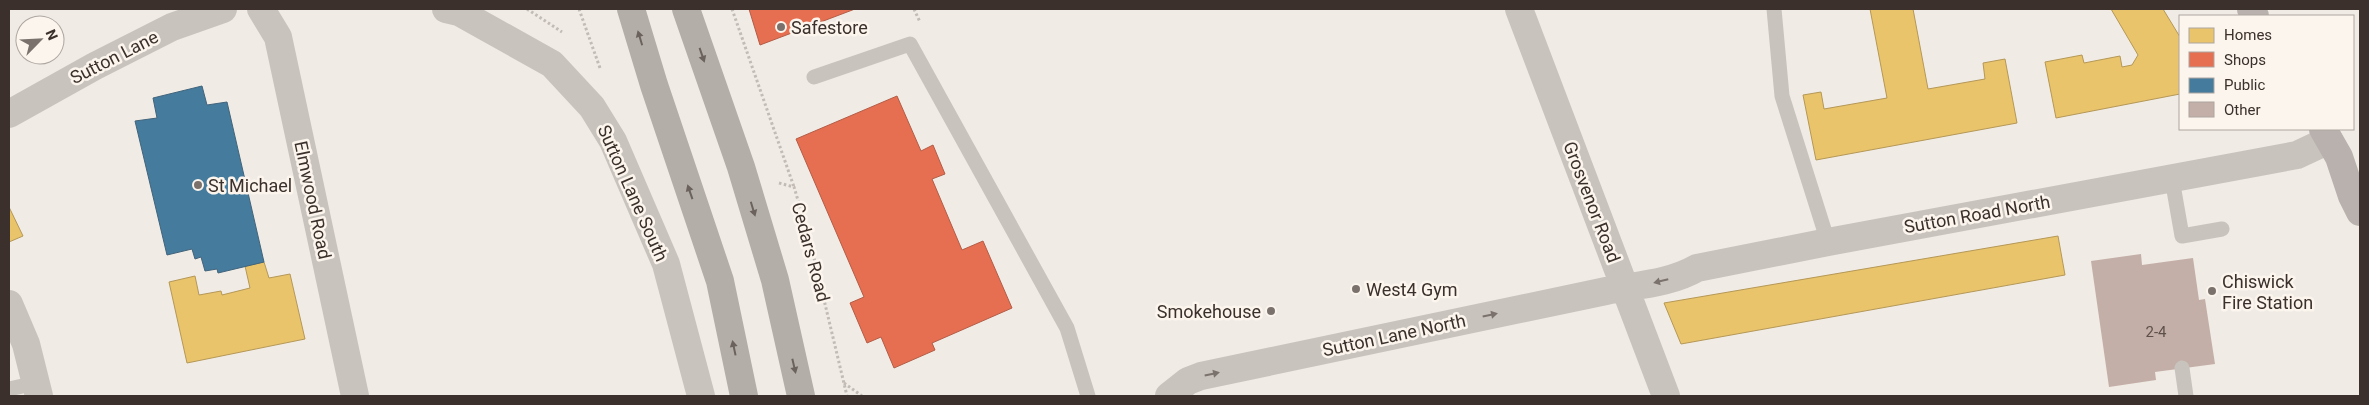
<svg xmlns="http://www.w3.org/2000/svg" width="2369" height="405" viewBox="0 0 2369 405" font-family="Roboto,sans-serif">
<rect width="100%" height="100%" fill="#f0ebe5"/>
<!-- homes -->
<path fill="#e9c46a" stroke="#b59857" d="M1870,9H1913L1928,89L1985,79L1983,63L2005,59L2017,123L1816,160L1803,95L1821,92L1824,109L1887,98Z
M2111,9H2163L2180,37V94L2056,118L2045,62L2082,55L2084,63L2120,56L2122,67L2132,65L2138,55Z
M9,207L23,236L9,242Z
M2058,236L2065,275L1681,344L1664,303Z
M264,262L269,278L290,274L305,339L187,363L169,282L195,276L199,295L221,291L222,295L250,288L245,266Z"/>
<!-- shops -->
<path fill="#e76f51" stroke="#b35c46" d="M749,9H855L760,45Z
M897,96L921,151L933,145L945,174L932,179L962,250L983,241L1012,308L932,343L935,350L894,368L881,337L867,343L850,303L864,297L796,139Z"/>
<!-- public -->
<path fill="#457b9d" stroke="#42647b" d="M202,86L207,105L227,102L264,262L218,273L217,269L205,271L201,257L195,259L192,249L167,255L135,121L157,118L153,98Z"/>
<!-- building -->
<path fill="#c3afa7" d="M2141,254L2142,265L2193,258L2199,300L2205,299L2215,364L2155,372L2156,380L2109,387L2091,261Z"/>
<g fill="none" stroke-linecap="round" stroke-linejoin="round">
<!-- path -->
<path stroke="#c2bbb6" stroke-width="3" stroke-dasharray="2.5 2.5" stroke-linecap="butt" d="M527,9L562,32
M579,9L600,68
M732,9L794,187
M914,9L920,22
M779,183L794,187L809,237L847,396
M844,383L862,396"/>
<!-- service -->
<path stroke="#c9c3be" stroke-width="15" d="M1774,9L1782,96L1828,242
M814,77L910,44L1067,328L1088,396
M2172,179L2182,236L2222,229
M2182,368L2186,396
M9,389L36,383"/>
<!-- minor -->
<path stroke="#c9c3be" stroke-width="28" d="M261,9L278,37L355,396
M446,9L459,12L552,64L592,107L613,141L666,264L701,396
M1519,9L1666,396
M9,114L95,66L172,27L223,9
M9,304L26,344L39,396
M1169,396L1188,381L1201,376L1606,291C1636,285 1669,284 1697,268L1828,242L2297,155L2329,140"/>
<!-- primary -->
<path stroke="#b8b1ad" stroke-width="28" d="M2251,9L2255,16
M2323,129L2339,157L2352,196L2360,212"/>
<!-- trunk -->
<path stroke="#b4aea8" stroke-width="28" d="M631,9L654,85L720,281L744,396
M686,9L741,167L775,280L801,396"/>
</g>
<!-- one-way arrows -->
<defs><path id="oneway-solid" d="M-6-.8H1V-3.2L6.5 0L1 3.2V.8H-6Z" transform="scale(1.25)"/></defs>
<g fill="#6b625d">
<use href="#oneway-solid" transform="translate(640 38) rotate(-107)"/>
<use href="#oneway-solid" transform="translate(702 55) rotate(71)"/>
<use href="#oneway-solid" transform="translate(690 192) rotate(-109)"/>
<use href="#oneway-solid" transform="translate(753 209) rotate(73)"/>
<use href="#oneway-solid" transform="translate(734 348) rotate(-102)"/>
<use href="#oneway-solid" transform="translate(794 366) rotate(77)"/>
</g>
<g fill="#7b726d">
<use href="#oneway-solid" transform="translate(1661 281) rotate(166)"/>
<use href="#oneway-solid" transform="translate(1490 315) rotate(-12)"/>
<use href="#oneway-solid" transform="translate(1212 374) rotate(-12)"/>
</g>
<!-- markers -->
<g fill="#7a716c" stroke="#fbf5ee" stroke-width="2">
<circle cx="781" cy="27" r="5"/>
<circle cx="198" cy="185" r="5"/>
<circle cx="1356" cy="289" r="5"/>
<circle cx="2212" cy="291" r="5"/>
<circle cx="1271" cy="311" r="5"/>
</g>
<g text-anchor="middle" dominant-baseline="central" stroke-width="5" stroke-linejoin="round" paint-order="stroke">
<!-- number labels -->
<g font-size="15" fill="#5d504a">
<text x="2156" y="332">2-4</text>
</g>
<!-- poi labels -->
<g font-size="18" fill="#3b302b" stroke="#fbf5ee" text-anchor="start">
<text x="791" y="27">Safestore</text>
<text x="208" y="185">St Michael</text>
<text x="2222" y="281">Chiswick<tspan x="2222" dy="21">Fire Station</tspan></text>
<text x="1366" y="289">West4 Gym</text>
<text x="1261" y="311" text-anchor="end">Smokehouse</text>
</g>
<!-- street labels -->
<g font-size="18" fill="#3b302b" stroke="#fbf5ee">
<text transform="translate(114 57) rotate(-27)">Sutton Lane</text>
<text transform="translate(633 193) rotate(66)">Sutton Lane South</text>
<text transform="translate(313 200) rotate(78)">Elmwood Road</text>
<text transform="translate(1592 202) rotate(69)">Grosvenor Road</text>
<text transform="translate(1977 214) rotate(-10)">Sutton Road North</text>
<text transform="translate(811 252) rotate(75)">Cedars Road</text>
<text transform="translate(1394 335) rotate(-12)">Sutton Lane North</text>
</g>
</g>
<!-- border -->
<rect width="2369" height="405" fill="none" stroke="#3b302b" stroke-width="20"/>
<!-- legend -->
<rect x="2179" y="15" width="175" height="115" fill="#fbf5ee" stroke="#aea6a0"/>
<rect x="2189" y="28" width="25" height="15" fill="#e9c46a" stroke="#aea6a0"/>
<text x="2224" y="40" font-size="15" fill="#3b302b">Homes</text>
<rect x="2189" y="52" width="25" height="15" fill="#e76f51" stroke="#aea6a0"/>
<text x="2224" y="65" font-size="15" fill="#3b302b">Shops</text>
<rect x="2189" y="78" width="25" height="15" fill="#457b9d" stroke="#aea6a0"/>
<text x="2224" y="90" font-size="15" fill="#3b302b">Public</text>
<rect x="2189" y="102" width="25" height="15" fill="#c3afa7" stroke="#aea6a0"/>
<text x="2224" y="115" font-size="15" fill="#3b302b">Other</text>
<!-- north arrow -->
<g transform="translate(40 40) rotate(66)"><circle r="24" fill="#fbf5ee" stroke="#aea6a0"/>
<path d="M0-4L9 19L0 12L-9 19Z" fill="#7a716c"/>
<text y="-8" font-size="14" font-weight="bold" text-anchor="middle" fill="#3b302b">N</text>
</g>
</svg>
